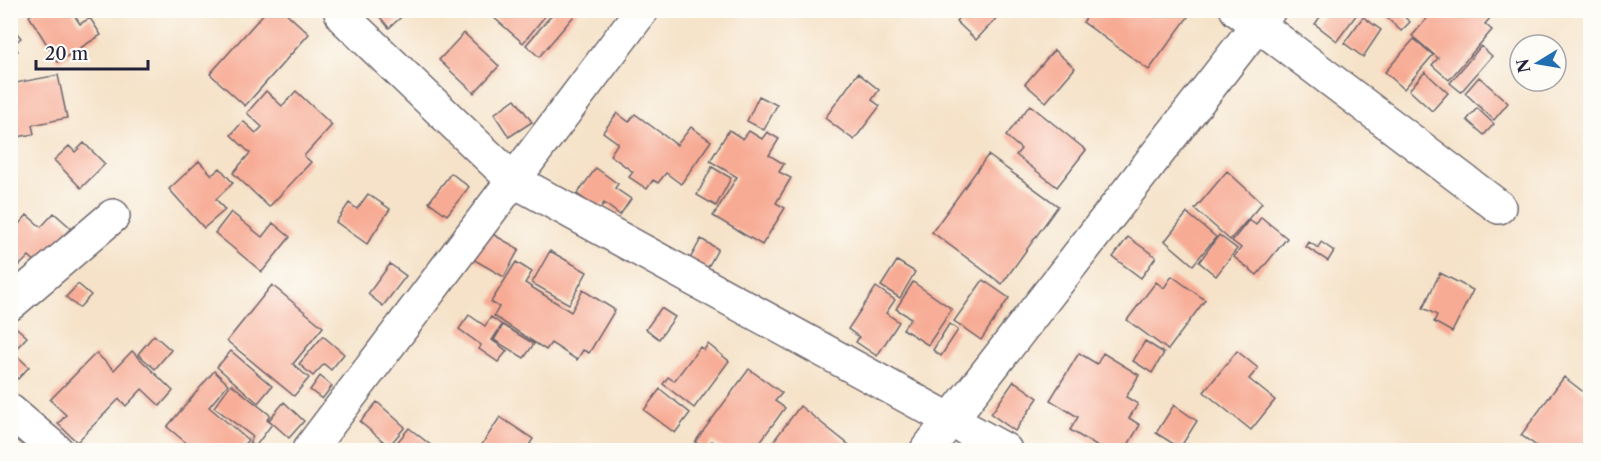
<svg xmlns="http://www.w3.org/2000/svg" width="1601" height="461" viewBox="0 0 1601 461" font-family="'Libre Caslon Text',serif">
<rect width="100%" height="100%" fill="#fdfcf7"/>
<filter id="ink" filterUnits="userSpaceOnUse"><feTurbulence type="fractalNoise" baseFrequency=".0167" numOctaves="2"/><feDisplacementMap in="SourceGraphic" scale="12" xChannelSelector="R" yChannelSelector="G"/><feConvolveMatrix kernelMatrix="1 2 1 2 8 2 1 2 1" color-interpolation-filters="sRGB"/></filter>
<filter id="wash" filterUnits="userSpaceOnUse"><feTurbulence type="fractalNoise" baseFrequency=".008" numOctaves="4" result="noise"/><feDisplacementMap in="SourceGraphic" scale="24" xChannelSelector="R" yChannelSelector="G"/><feGaussianBlur stdDeviation="1.35" result="paint"/><feColorMatrix in="noise" values="0 0 0 0 0 0 0 0 0 0 0 0 0 0 0 0 0 1.4 0 .05"/><feComposite in="paint" operator="in"/></filter>
<g filter="url(#wash)">
<rect width="100%" height="100%" fill="#f5e2c8"/>
<g id="blocks">
<!-- building -->
<path fill="#f7ab94" d="M35,10H71L80,24L90,18L101,35L58,62L29,16L35,12Z
M267,10H283L309,34L245,106L210,74Z
M374,10H409L389,28Z
M485,10H550L523,43Z
M556,10H579L539,57L526,45Z
M966,10H1001L1002,12L976,40L956,21Z
M1092,10H1179L1188,17L1149,70L1083,22Z
M1325,10H1360L1337,41L1315,24Z
M1393,10H1397L1410,22L1401,31L1387,18Z
M1434,10H1497L1485,24L1492,30L1449,80L1432,65L1438,58L1412,36Z
M1363,17L1381,30L1363,57L1344,43Z
M10,25L21,38L13,45L18,51L10,58Z
M464,33L499,66L474,93L439,60Z
M1414,39L1433,55L1404,89L1385,72Z
M1481,46L1492,56L1461,92L1450,83Z
M1054,50L1075,68L1046,102L1025,84Z
M1425,72L1448,93L1432,111L1409,90Z
M858,73L879,90L872,100L880,106L854,140L825,118Z
M58,75L67,118L32,125L34,134L17,137L16,128L10,129V84Z
M1479,77L1508,103L1494,120L1465,93Z
M266,91L282,106L296,91L332,125L304,156L311,162L269,207L233,173L250,153L231,135L243,121L256,133L262,127L247,113Z
M759,96L777,105L764,130L747,121Z
M515,99L532,122L509,137L494,114Z
M1030,105L1086,150L1057,187L1016,155L1021,149L1006,136Z
M1477,108L1494,124L1484,135L1467,120Z
M617,113L629,122L635,114L677,145L691,127L711,141L681,184L666,173L658,183L653,180L647,189L629,177L633,172L610,155L618,143L603,132Z
M729,130L743,139L749,131L762,139L767,132L779,139L769,155L784,164L779,172L791,178L776,203L785,208L762,245L713,216L737,177L710,161Z
M84,143L105,164L81,188L54,160L69,146L75,152Z
M988,155L1058,206L1002,284L932,232Z
M199,161L212,175L220,168L233,183L216,199L225,210L204,228L169,189Z
M712,167L731,178L716,206L697,195Z
M596,168L618,184L615,188L631,199L620,215L604,203L599,210L577,194Z
M1227,171L1262,203L1230,240L1195,209Z
M451,173L469,187L447,215L429,202Z
M368,194L390,209L367,244L336,222L349,203L357,209Z
M231,212L262,237L273,223L290,237L262,272L215,233Z
M54,213L71,228L37,263L29,256L10,275V217L19,224L27,215L41,227Z
M1187,213L1216,237L1193,265L1165,241Z
M1261,217L1287,238L1257,275L1234,257L1241,248L1232,241L1249,220L1256,225Z
M487,231L519,249L504,277L471,258Z
M1219,235L1237,249L1216,276L1199,262Z
M1128,237L1156,257L1141,278L1113,257Z
M701,239L718,249L703,276L686,266Z
M1309,242L1318,248L1321,242L1334,251L1328,261L1306,247Z
M550,251L587,272L569,304L532,283Z
M897,261L915,272L900,298L881,286Z
M516,262L532,272L525,283L571,312L583,290L615,310L589,353L583,350L577,360L551,343L546,350L494,316L499,307L491,302Z
M390,264L406,276L383,306L368,294Z
M1440,273L1473,290L1452,332L1434,322L1437,315L1423,308Z
M1172,276L1205,300L1168,350L1127,320L1156,282L1164,288Z
M983,280L1009,298L981,340L954,321Z
M913,282L952,309L928,345L903,329L911,318L896,309Z
M78,284L91,295L79,308L66,297Z
M272,285L323,327L293,364L309,378L294,396L227,341Z
M876,287L895,300L886,313L899,322L877,356L856,342L859,337L848,329Z
M661,308L675,317L659,339L646,329Z
M469,315L485,326L491,317L502,325L492,340L507,351L498,362L479,349L481,345L459,329Z
M10,322L27,337L13,352L29,367L18,379L10,372Z
M949,324L958,330L941,356L933,350Z
M503,325L534,344L524,358L494,340Z
M154,335L171,350L155,369L138,354Z
M323,336L344,354L331,370L324,364L313,376L299,364Z
M1145,341L1164,353L1152,373L1133,361Z
M708,344L729,361L694,408L663,384L668,377L674,381L700,347L704,350Z
M132,351L173,391L160,406L142,389L126,406L119,399L77,442L58,424L66,415L50,400L96,353L114,370Z
M231,351L272,386L258,403L217,367Z
M1237,351L1258,368L1249,379L1275,400L1251,430L1204,392Z
M1079,353L1097,364L1103,353L1139,375L1126,397L1138,404L1129,418L1140,425L1125,450H1103L1070,430L1078,417L1050,400Z
M749,369L782,393L775,401L785,408L754,450H725L712,441L706,449L695,442Z
M214,371L228,384L209,407L248,440L239,450H195L167,427Z
M320,376L332,386L322,399L310,390Z
M1564,377L1590,397V433L1578,450H1536L1538,447L1521,435Z
M1014,381L1038,398L1015,431L991,414Z
M231,384L270,415L267,420L272,424L255,447L249,443L253,437L214,407Z
M660,389L690,413L675,433L644,410Z
M284,402L304,421L289,438L269,420Z
M377,402L405,427L389,446L360,422Z
M1174,405L1197,421L1180,448L1156,433Z
M800,406L853,448L850,450H774L769,447Z
M500,417L533,439L526,450H487L481,446Z
M409,428L437,450H391Z"/>
</g>
</g>
<g filter="url(#ink)">
<use href="#blocks" fill-opacity="0" stroke="#6c656c" stroke-width="1.5"/>
<g fill="none" stroke-linecap="round" stroke-linejoin="round">
<!-- street casing -->
<g stroke="#6c656c" stroke-width="36">
<path id="street" d="M340,10L344,18L513,180L1005,450
M1237,10L1257,24L1499,207
M10,304L113,216
M10,411L56,450
M309,450L642,10
M927,450L1269,10"/>
</g>
<!-- street -->
<use href="#street" stroke="#fff" stroke-width="33"/>
</g>
</g>
<!-- margin -->
<rect width="1601" height="461" fill="none" stroke="#fdfcf7" stroke-width="36"/>
<!-- north arrow -->
<g transform="translate(1538 63) rotate(259)"><circle r="28" fill="#fdfcf7" stroke="#a5a5ac" stroke-width="1.5"/>
<path d="M0-4.5L10 22L0 15L-10 22Z" fill="#1f6fb2"/>
<text y="-9" font-size="16" font-weight="bold" text-anchor="middle" fill="#22223b">N</text>
</g>
<!-- scale -->
<path d="M36 60v9h112v-9" fill="none" stroke="#22223b" stroke-width="3"/>
<text x="45" y="60" font-size="18" fill="#22223b" stroke="#fdfcf7" stroke-width="4.5" paint-order="stroke">20 m</text>
</svg>
